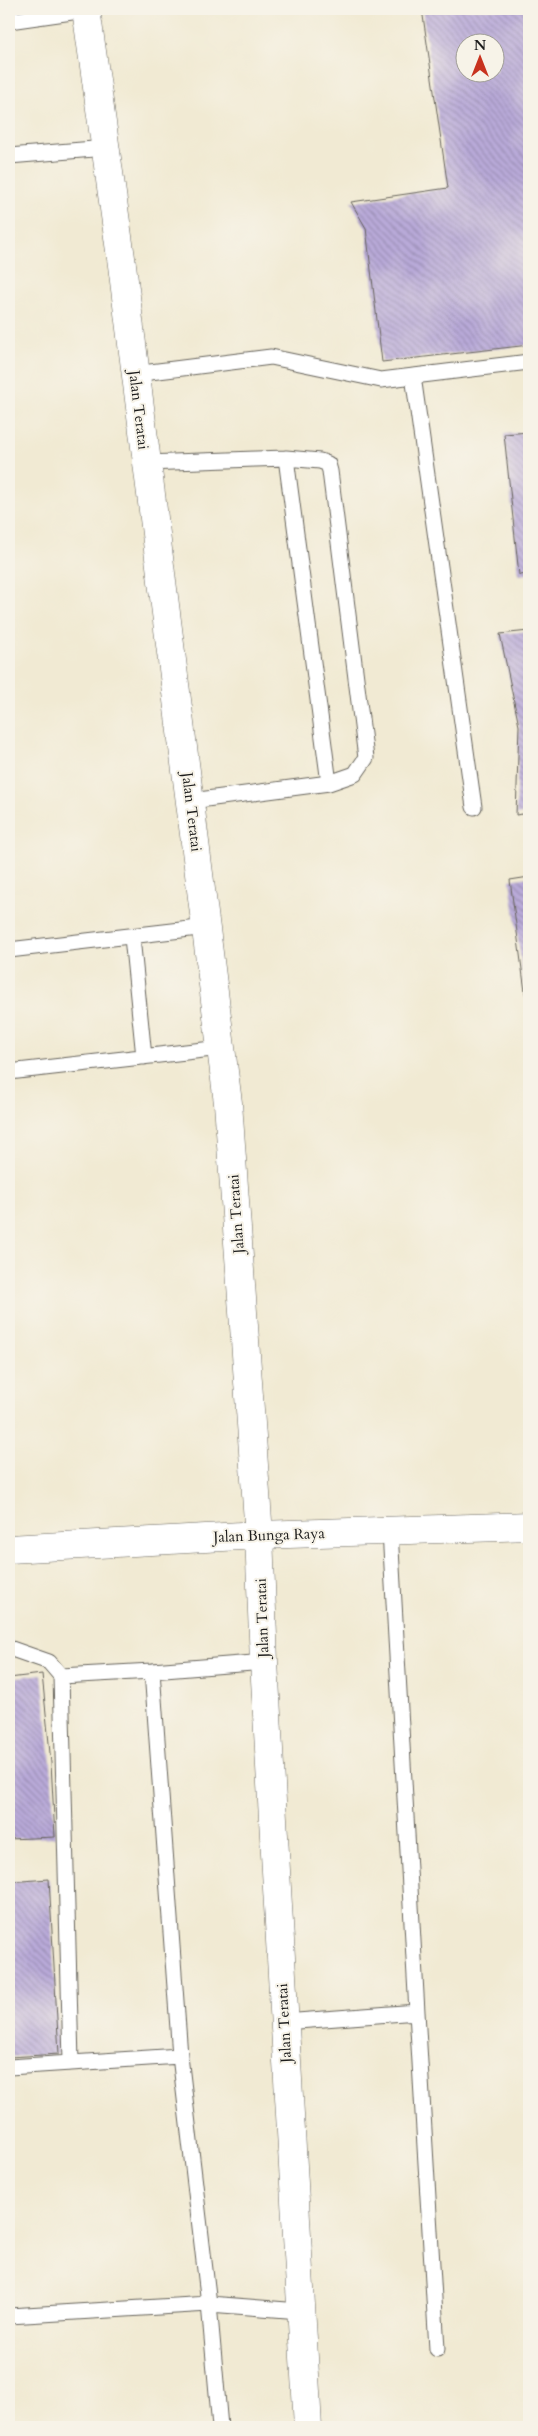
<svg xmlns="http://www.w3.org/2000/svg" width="538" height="2436" viewBox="0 0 538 2436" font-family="Cardo,serif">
<defs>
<pattern id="building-back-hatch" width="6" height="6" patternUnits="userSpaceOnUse" patternTransform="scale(1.25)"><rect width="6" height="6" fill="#b9aad9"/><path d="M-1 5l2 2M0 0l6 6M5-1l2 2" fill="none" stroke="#968aaf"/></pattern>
</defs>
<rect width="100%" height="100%" fill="#f7f3e8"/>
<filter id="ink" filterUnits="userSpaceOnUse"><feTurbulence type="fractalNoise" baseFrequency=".02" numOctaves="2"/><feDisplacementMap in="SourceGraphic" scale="10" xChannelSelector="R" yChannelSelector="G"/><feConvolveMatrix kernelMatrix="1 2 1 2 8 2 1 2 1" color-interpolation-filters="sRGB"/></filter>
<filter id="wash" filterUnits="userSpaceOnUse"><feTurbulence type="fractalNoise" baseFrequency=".0096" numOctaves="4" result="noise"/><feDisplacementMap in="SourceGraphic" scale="20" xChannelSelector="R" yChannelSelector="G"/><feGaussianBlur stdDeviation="1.12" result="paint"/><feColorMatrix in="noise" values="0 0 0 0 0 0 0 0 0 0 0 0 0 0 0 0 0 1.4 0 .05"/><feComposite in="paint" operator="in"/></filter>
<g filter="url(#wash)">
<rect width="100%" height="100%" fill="#f1ead3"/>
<g id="blocks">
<!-- building -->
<path fill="url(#building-back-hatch)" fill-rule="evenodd" d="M422,9H529V345L382,362L366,228L351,202L448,188ZM466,42H496V72H466Z
M529,432V574L519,575L504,434Z
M529,631V813L516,815L519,726L500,634Z
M529,877V1014H528L510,880Z
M42,1674L51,1763L55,1837L9,1839V1678Z
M49,1879L59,2054L9,2057V1882Z"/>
</g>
</g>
<g filter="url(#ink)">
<use href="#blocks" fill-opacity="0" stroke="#67645c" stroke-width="1"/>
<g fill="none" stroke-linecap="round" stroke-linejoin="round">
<!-- service casing -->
<g stroke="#67645c" stroke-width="17">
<path id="service" d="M9,21L86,10
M9,156L106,148
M134,374L271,357L381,380L529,362
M413,376L474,807
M286,458L329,783
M146,463L286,458L320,461L328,464L330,471L366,758L355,774L329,783L191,801
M132,937L144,1057
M9,950L207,927
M9,1072L221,1048
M9,1648L49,1662L61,1676
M152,1671L180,2056L209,2304L220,2427
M417,2012L437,2349
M284,2022L417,2012L390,1531
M71,2062L61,1676L152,1671L264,1662
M9,2067L180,2056
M9,2316L209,2304L300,2311"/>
</g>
<!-- minor casing -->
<g stroke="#67645c" stroke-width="29">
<path id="minor" d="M259,1535L264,1662L308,2427"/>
</g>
<!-- tertiary casing -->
<g stroke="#67645c" stroke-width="29">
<path id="tertiary" d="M86,9L122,265L228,1103L259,1535
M9,1549L259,1535L529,1526"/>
</g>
<!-- service -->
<use href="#service" stroke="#fff" stroke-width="15"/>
<!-- minor -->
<use href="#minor" stroke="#fff" stroke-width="28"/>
<!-- tertiary -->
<use href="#tertiary" stroke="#fff" stroke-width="28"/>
</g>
</g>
<g text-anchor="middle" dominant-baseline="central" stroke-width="4" stroke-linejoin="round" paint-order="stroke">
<!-- street labels -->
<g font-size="15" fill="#1c1c1c" stroke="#f7f3e8">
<text transform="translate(139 410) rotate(83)">Jalan Teratai</text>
<text transform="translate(192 812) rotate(83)">Jalan Teratai</text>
<text transform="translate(236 1214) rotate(-94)">Jalan Teratai</text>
<text transform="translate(269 1535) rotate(-2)">Jalan Bunga Raya</text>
<text transform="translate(262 1618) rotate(-92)">Jalan Teratai</text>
<text transform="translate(284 2023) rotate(-93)">Jalan Teratai</text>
</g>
</g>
<!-- margin -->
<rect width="538" height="2436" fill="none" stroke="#f7f3e8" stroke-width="30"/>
<!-- north arrow -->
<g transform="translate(480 58)"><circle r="24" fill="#f7f3e8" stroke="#9f9d96"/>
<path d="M0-4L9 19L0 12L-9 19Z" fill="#c8321e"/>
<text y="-8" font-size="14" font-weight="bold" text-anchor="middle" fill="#1c1c1c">N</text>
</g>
</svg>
